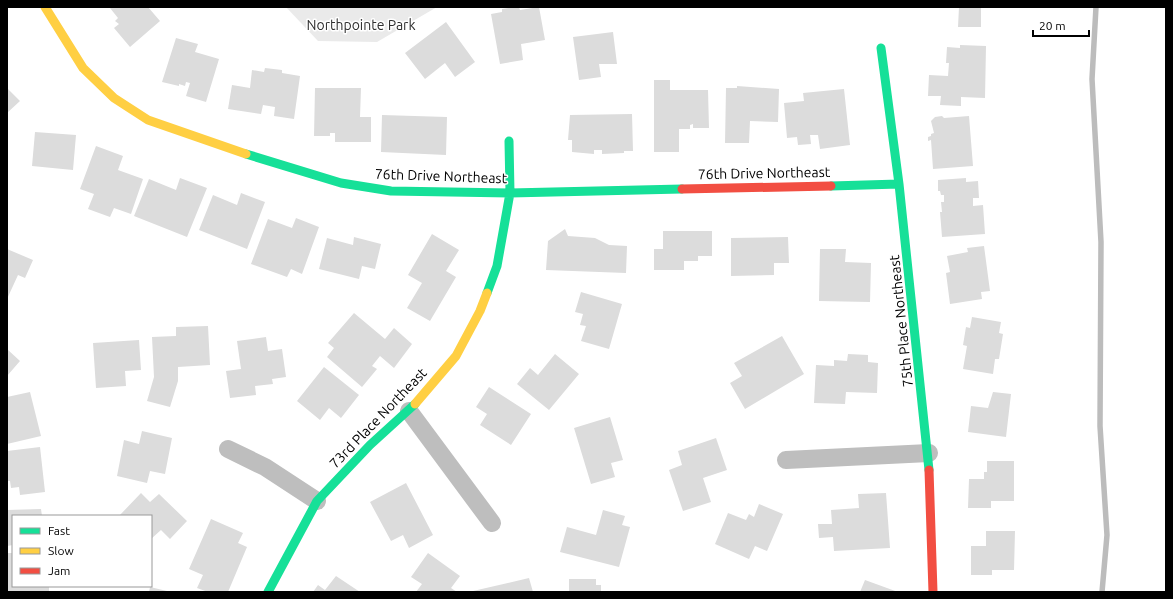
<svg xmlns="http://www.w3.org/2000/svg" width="1173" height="599" viewBox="0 0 1173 599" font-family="Ubuntu,sans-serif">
<rect width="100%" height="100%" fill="#fff"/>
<!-- green -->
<path fill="#eaeaea" d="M286,7H437L377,42L318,41Z"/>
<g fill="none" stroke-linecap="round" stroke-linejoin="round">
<!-- stream -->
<path stroke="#bcbcbc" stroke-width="5.5" d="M1096,7L1092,79L1101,242L1100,426L1107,535L1102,592"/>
</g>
<!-- building -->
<path fill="#dcdcdc" d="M111,7H148L160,21L130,47L114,28L119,24L115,21L118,18L110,8Z
M515,7H519L520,10L539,7L545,40L521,44L523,60L500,64L491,14L502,12V9Z
M959,7H981V27H958Z
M446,22L475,62L455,77L445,63L425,79L405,53Z
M613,32L617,64H599L601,77L579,80L573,37Z
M176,38L198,44L195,52L219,59L206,102L186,96L190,83L186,82L185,86L179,84V86L162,82Z
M960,45L986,46L985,98L961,97V106L940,105L941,96H928L929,75L948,76L949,63H946L947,47L960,48Z
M265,68L282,70V73L300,76L294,119L274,116L275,107L263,105L261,114L228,109L232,85L250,88L252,70L264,72Z
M654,80H670V90H708L709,128H693V124L690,125V129H679V152H654Z
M737,86L779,89L778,122L750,121L749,143H725L726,88H737Z
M7,88L20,101L7,113Z
M315,88H361L360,117H371V142H335V133H330V136H314Z
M844,89L850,145L820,149L818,135H810L811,144L798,145L797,137L787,138L784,103L804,101L803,93Z
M632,114L633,151H624V153L602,154V150H594V154L572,152V140H568L570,115Z
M382,115L447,117L446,155L381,152Z
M942,116L944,118L969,116L973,166L933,169L931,140L928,141V137L931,136V134L934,133L931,121L935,117Z
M35,132L76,135L73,170L32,166Z
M96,146L123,156L118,170L143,179L131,214L114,208L110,217L88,209L94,194L80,189Z
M180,178L207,188L187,237L134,216L149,179L176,190Z
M966,178V182L978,181L979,198H973V206L983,205L985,234L942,237L940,212H942L941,202H944V195H941L940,191H938V180Z
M241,193L265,202L247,249L199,230L213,195L237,205Z
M296,218L319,227L302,274L291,269L287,277L251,264L268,219L292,228Z
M565,229L568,236L595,238L609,245L627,246L626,273L546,270L548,241Z
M663,231H712V256H698V261H684V270H654V249H663Z
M432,234L459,250L446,271L456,277L430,321L407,308L422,283L408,275Z
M354,237L381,244L375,269L362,266L359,279L319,269L327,238L353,245Z
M788,237L789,263H774V275L731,276V238Z
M984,246L990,291L981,292L982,299L950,304L946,273L950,272L947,256L968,252L967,248Z
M7,249L33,260L25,278L18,275L7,299Z
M820,249H846L845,262L871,263L870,302L819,301Z
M581,292L622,304L609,349L581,341L586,326L580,325L583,314L575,312Z
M354,313L385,339L394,328L412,344L394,368L380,356L372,366L377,369L362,387L327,357L334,348L328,343Z
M972,317L1001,322L999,333L1003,334L999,359H995L993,374L963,369L967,346L963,345L966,327L970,328Z
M208,326L210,365L178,367V381L170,407L147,401L154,377L152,337L176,336V327Z
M782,336L804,374L745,409L730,383L742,376L734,363Z
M266,337L268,351L282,349L286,377L272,379L273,384L255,386L256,395L230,398L226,371L241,369L237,341Z
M139,340L141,370L125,371L126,386L96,388L93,343Z
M7,349L20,361L7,376Z
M555,354L579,374L549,410L517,384L530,368L538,375Z
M848,354L868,355V362L878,363L877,393L846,392L845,404L814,403L816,365L834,366V360L847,361Z
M324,367L359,395L341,418L329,408L320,420L297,401Z
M489,387L531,414L511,445L480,425L487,414L476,407Z
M30,392L41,436L7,444V397Z
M993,392L1011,394L1006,437L968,432L971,406L988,408Z
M610,417L623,460L611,463L615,477L591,484L574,428Z
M142,431L172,438L165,474L150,471L147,483L117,476L124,440L139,444Z
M716,438L727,470L703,478L711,502L683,511L669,470L682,465L678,451Z
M40,447L45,492L20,495L19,487L11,488L10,481H7V451Z
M987,461H1014V501H991V508H968L969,479H984V472H987Z
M406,483L433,535L409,548L403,535L391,541L370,502Z
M141,493L150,502L159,494L187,521L170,539L161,530L151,539V516H119Z
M886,493L890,548L834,551L833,537L819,538L818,524H832L831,510L859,508L858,494Z
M759,504L783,514L767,551L755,546L749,559L715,544L728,513L746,520L749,514L754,517Z
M41,509L42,516H13V545L7,546V510Z
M603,510L625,516L622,525L630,527L619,567L560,552L567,527L596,535Z
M211,519L243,533L238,543L247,547L228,592H208L197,588L203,575L189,569Z
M986,531H1015L1014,570H992V575H971V546H986Z
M7,553H13V586H49V592H7Z
M428,553L460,576L451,588L457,592H416L422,584L411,577Z
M336,576L360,592H313L318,585L325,590Z
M529,578L533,592H473V591Z
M569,579H596V585H601V592H569Z
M865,580L898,592H860Z
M150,587L167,591V592H149Z"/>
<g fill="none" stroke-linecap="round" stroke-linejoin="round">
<!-- street -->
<path stroke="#bebebe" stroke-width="18" d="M409,411L492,523
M228,449L265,467L317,501
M786,460L929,453"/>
<!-- fast -->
<path stroke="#16e098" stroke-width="9" d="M881,48L899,184L929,470
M246,154L341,183L391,191L510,193L682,189
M831,186L899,184
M487,293L497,266L510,193L509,141
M268,592L317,501L370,445L415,404"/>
<!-- slow -->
<path stroke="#ffcf43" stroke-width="9" d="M45,7L83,68L114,98L148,120L246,154
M415,404L456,356L480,311L487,293"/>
<!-- jam -->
<path stroke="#f24e42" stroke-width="9" d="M682,189L831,186
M929,470L933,592"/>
</g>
<g text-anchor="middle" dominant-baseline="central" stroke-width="3" stroke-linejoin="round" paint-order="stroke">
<!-- park labels -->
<g font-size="14" fill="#2f2f2f" stroke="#fff">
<text x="361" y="25">Northpointe Park</text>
</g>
<!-- street labels -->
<g font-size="14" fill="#000" stroke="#fff">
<text transform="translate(764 173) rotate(-1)">76th Drive Northeast</text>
<text transform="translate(441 176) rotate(2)">76th Drive Northeast</text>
<text transform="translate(901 321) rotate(-96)">75th Place Northeast</text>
<text transform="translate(378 418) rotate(-46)">73rd Place Northeast</text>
</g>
</g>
<!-- border -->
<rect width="1173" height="599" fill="none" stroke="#000000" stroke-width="16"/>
<!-- legend -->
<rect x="12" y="515" width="140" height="72" fill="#ffffff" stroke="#999999"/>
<rect x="20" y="528" width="20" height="6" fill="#16e098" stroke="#999999"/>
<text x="48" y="535" font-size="12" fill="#000000">Fast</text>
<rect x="20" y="548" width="20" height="6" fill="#ffcf43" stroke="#999999"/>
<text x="48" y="555" font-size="12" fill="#000000">Slow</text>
<rect x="20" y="568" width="20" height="6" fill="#f24e42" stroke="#999999"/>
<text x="48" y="575" font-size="12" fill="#000000">Jam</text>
<!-- scale -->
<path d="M1033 30v6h56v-6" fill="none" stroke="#000000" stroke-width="2"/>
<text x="1039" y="30" font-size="12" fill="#000000" stroke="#ffffff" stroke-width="3" paint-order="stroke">20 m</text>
</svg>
